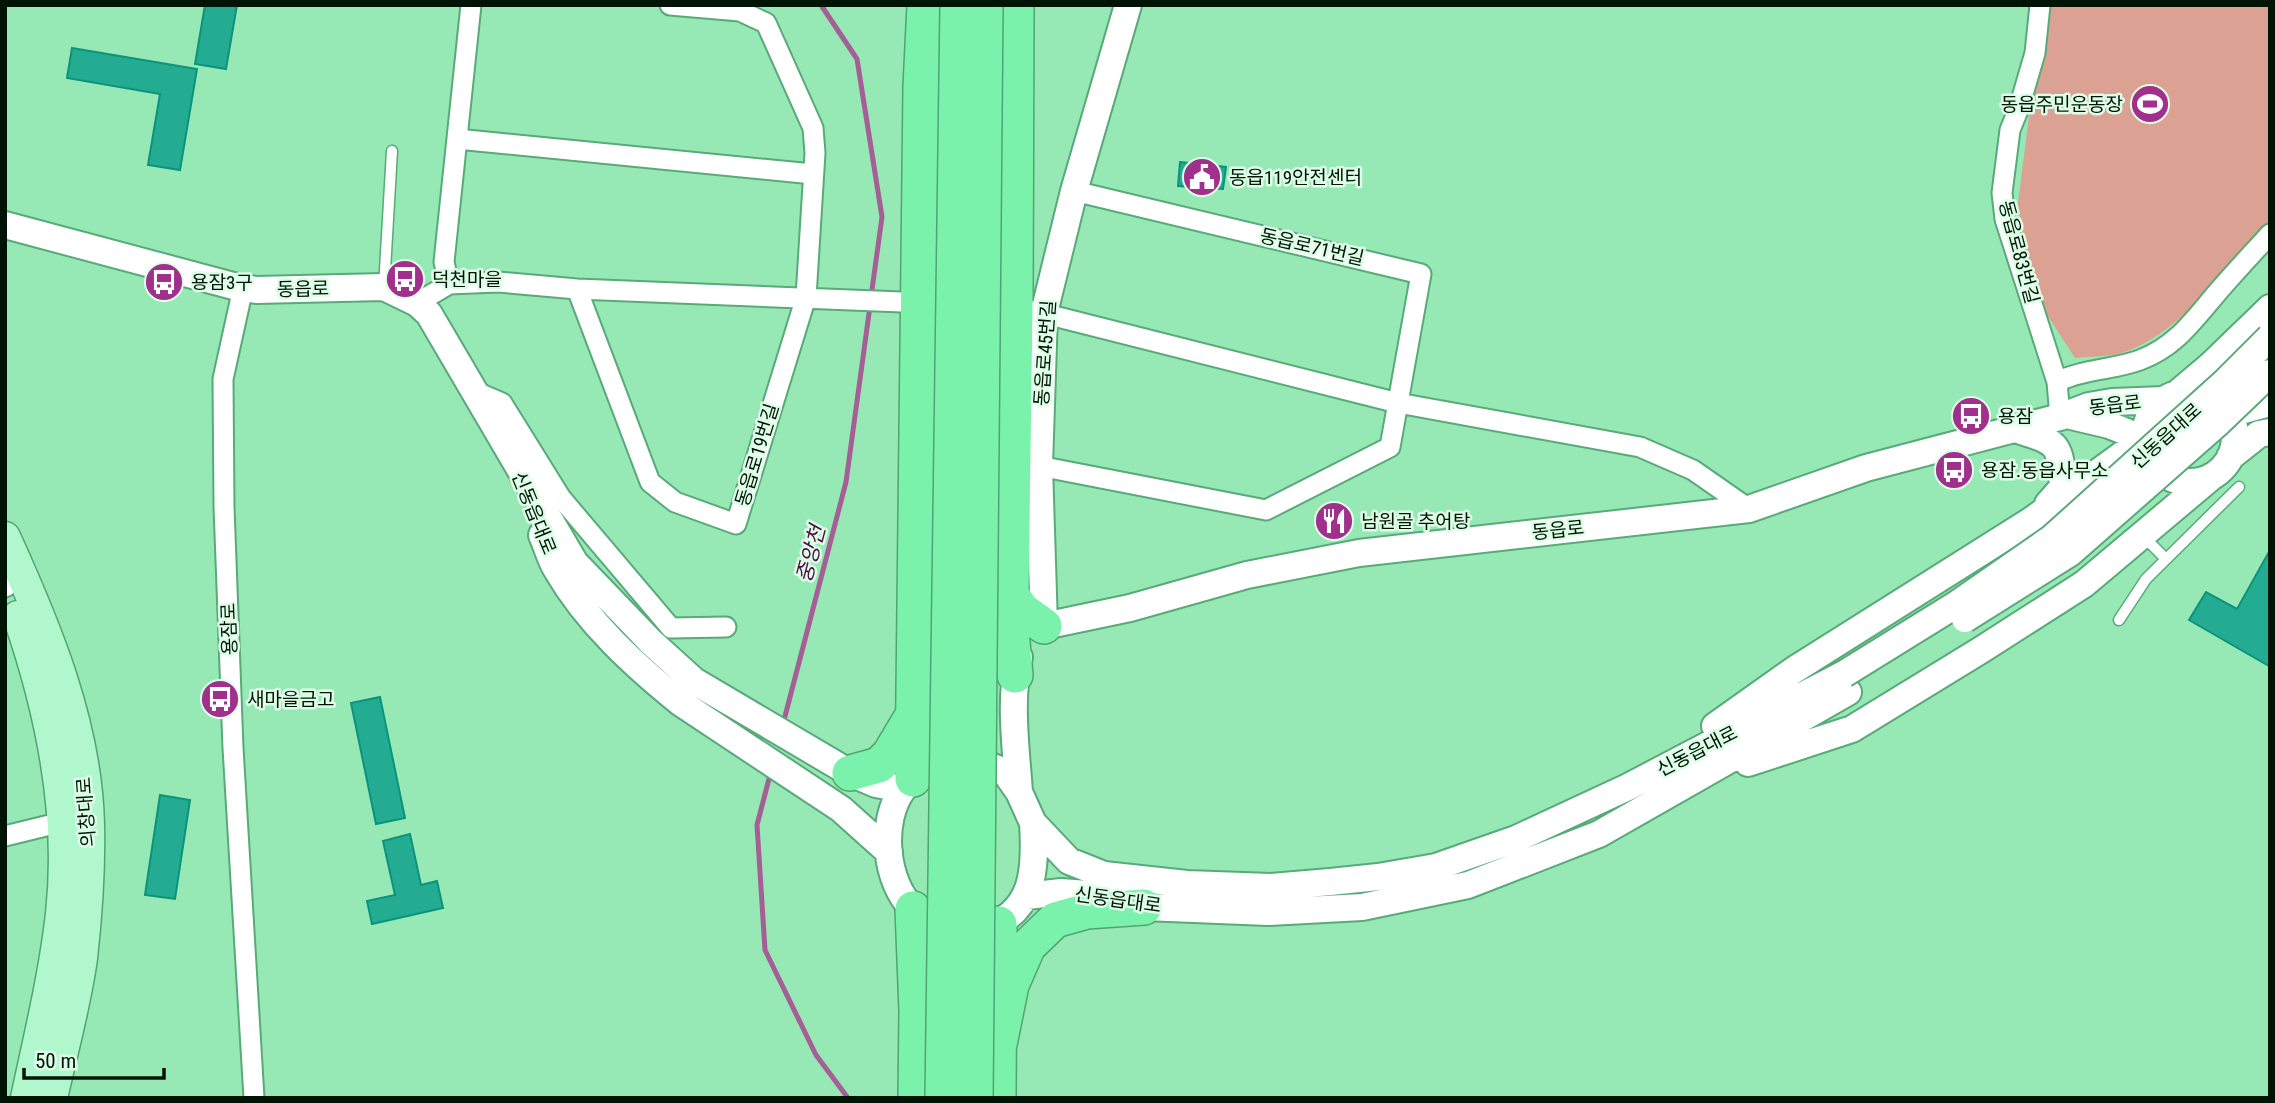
<svg xmlns="http://www.w3.org/2000/svg" width="2275" height="1103" viewBox="0 0 2275 1103" font-family="'Roboto Condensed','Noto Sans KR',sans-serif">
<rect width="100%" height="100%" fill="#96e9b4"/>
<!-- green -->
<path fill="#dba293" d="M2043,5H2270V225C2230,267 2175,339 2118,354C2105,357 2089,356 2075,358L2031,290L2018,203Z"/>
<g fill="none" stroke-linecap="round" stroke-linejoin="round">
<!-- stream -->
<path stroke="#a65e96" stroke-width="5" d="M821,5L857,59L882,217L871,297
M783,724L846,482L870,306
M771,771L757,825L765,950L816,1055L848,1098"/>
</g>
<!-- building -->
<path fill="#23ac92" stroke="#0b937c" stroke-width="2" d="M205,5H237L226,69L195,64Z
M72,48L197,69L180,170L148,165L160,94L67,78Z
M1180,162L1226,167L1223,189L1178,186Z
M2270,550V666H2269L2189,620L2206,592L2237,609Z
M380,697L405,818L376,824L351,703Z
M160,795L190,800L175,899L145,895Z
M410,834L421,885L437,881L443,908L372,924L367,901L395,895L383,841Z"/>
<g fill="none" stroke-linecap="round" stroke-linejoin="round">
<!-- lane casing -->
<g stroke="#58aa79" stroke-width="13">
<path id="lane" d="M384,287L392,151
M2144,537L2166,559
M2119,620L2146,579L2239,487"/>
</g>
<!-- street casing -->
<g stroke="#58aa79" stroke-width="23">
<path id="street" d="M2040,5L2035,53L2019,108L2010,130L2002,193L2005,219L2057,382L2060,417
M457,139L813,174
M449,284L444,262L471,5
M243,288L223,379L224,507L233,748L254,1098
M577,289L650,482L675,502L736,524L806,297L815,153L813,128L766,23L740,11L670,5
M417,303L449,284L498,282L577,289L927,303
M1034,311L1398,403L1640,447L1693,470L1749,509
M2057,382C2083,369 2113,370 2140,360C2175,347 2193,321 2216,294C2233,274 2252,254 2270,234
M474,391L502,403L561,498L671,628L726,627
M1039,466L1266,510L1390,447L1421,274L1074,191
M5,587L7,586
M5,836L62,822"/>
</g>
<!-- secondary casing -->
<g stroke="#58aa79" stroke-width="30">
<path id="secondary" d="M1128,5L1074,191L1044,313L1039,466L1044,626L1130,608L1247,575L1359,553L1749,509L1866,468L2060,417L2089,406L2112,402L2164,400
M5,225L237,287L256,290L384,287L417,303L429,314L575,563L651,642L694,681L850,773L876,784L902,789
M2145 437a45 45 0 1 1 90 0a45 45 0 1 1-90 0Z
M2178,393L2210,366L2270,308
M2229,414L2270,403
M2067,415L2109,425L2144,439
M2015,429C2058,443 2060,441 2063,487L2048,504
M2230,457L2259,434L2270,432
M542,535C547,546 550,559 557,570C587,622 634,665 681,703L841,809L889,852
M1715,726L1794,670L2032,520L2144,439
M964,758L968,757L1005,772L1019,792L1033,823L1069,861L1104,875L1187,884L1271,887L1330,882L1378,877L1436,867L1516,839L1628,787L1844,674
M1748,763L1852,729L1981,650L2084,584L2210,478
M1019,792C1016,748 1009,701 1019,657
M1027,896L1061,892L1087,894L1144,907L1268,912L1362,907L1468,885L1599,834L1848,692
M927,919C922,916 917,913 913,909C885,882 879,821 903,789C909,781 919,773 927,766
M982,929C1035,914 1036,869 1033,823"/>
</g>
<!-- primary casing -->
<g stroke="#50a471" stroke-width="33">
<path id="primary" d="M5,537C46,627 87,725 89,825C90,869 87,914 82,958C76,1003 62,1053 52,1098
M18,616C51,711 72,814 61,914C54,976 39,1037 26,1098"/>
</g>
<!-- highway casing -->
<g stroke="#50a471" stroke-width="38">
<path id="highway" d="M1011,595L1023,611L1044,626
M1015,675L1011,631V595L1015,308L1016,5
M850,773L879,765L890,754L912,717
M913,779L921,87L925,5
M913,909L917,1011L916,1098
M998,1049L1011,985L1028,946L1055,920L1087,911L1144,907
M998,1098L999,924"/>
</g>
<!-- lane -->
<use href="#lane" stroke="#fff" stroke-width="10"/>
<!-- street -->
<use href="#street" stroke="#fff" stroke-width="19"/>
<!-- secondary -->
<use href="#secondary" stroke="#fff" stroke-width="26"/>
<!-- primary -->
<use href="#primary" stroke="#b0f7cd" stroke-width="30"/>
<!-- highway -->
<use href="#highway" stroke="#7bf2ab" stroke-width="35"/>
<!-- secondary-bridge casing -->
<g stroke="#58aa79" stroke-width="30" stroke-linecap="butt">
<path id="secondary-bridge" d="M1965,619L2070,553L2219,422L2270,373
M1844,674L1957,604L2052,538L2224,383L2270,337"/>
</g>
<!-- highway-bridge casing -->
<g stroke="#50a471" stroke-width="38" stroke-linecap="butt">
<path id="highway-bridge" d="M943,1098L958,5
M975,1098L985,5"/>
</g>
<!-- secondary-bridge -->
<use href="#secondary-bridge" stroke="#fff" stroke-width="26"/>
<!-- highway-bridge -->
<use href="#highway-bridge" stroke="#7bf2ab" stroke-width="35"/>
</g>
<!-- icons -->
<defs>
<g id="stadium-disc" transform="scale(2.0125)"><circle r="9.5" fill="#a1308d" stroke="#ddfde7"/><path d="M0-5a6.5 5 0 1 0 0 10a6.5 5 0 1 0 0-10ZM-3.5-1.8h7v3.6h-7Z" fill="#fff"/></g>
<g id="civic-disc" transform="scale(2.0125)"><circle r="9.5" fill="#a1308d" stroke="#ddfde7"/><path d="M-.6-6.5H3V-4.5H.6V-3L4-1V1h2V6H-6V1h2V-1L-.6-3ZM-1.2 2.5V6h2.4V2.5Z" fill="#fff"/></g>
<g id="bus-disc" transform="scale(2.0125)"><circle r="9.5" fill="#a1308d" stroke="#ddfde7"/><path d="M-5-6H5V4H4V6H2V4H-2V6H-4V4H-5ZM-3.5-4V0h7V-4ZM-3.5 1.2v1.5H-2V1.2ZM2 1.2v1.5H3.5V1.2Z" fill="#fff"/></g>
<g id="restaurant-disc" transform="scale(2.0125)"><circle r="9.5" fill="#a1308d" stroke="#ddfde7"/><path d="M-5-6h1v4h1v-4h1v4h1v-4h1v5L-1.5 .5V6h-2V.5L-5-1ZM5-6V6H3V1.5H1.5Q1.5-4 5-6Z" fill="#fff"/></g>
</defs>
<g fill-rule="evenodd">
<use href="#stadium-disc" x="2150" y="104"/>
<use href="#civic-disc" x="1202" y="177"/>
<use href="#bus-disc" x="405" y="279"/>
<use href="#bus-disc" x="164" y="282"/>
<use href="#bus-disc" x="1971" y="416"/>
<use href="#bus-disc" x="1954" y="470"/>
<use href="#restaurant-disc" x="1334" y="521"/>
<use href="#bus-disc" x="220" y="699"/>
</g>
<g text-anchor="middle" dominant-baseline="central" stroke-width="5" stroke-linejoin="round" paint-order="stroke">
<!-- poi labels -->
<g font-size="19" fill="#001406" stroke="#ddfde7" text-anchor="start">
<text x="2123" y="104" text-anchor="end">동읍주민운동장</text>
<text x="1229" y="177">동읍119안전센터</text>
<text x="432" y="279">덕천마을</text>
<text x="191" y="282">용잠3구</text>
<text x="1998" y="416">용잠</text>
<text x="1981" y="470">용잠.동읍사무소</text>
<text x="1361" y="521">남원골 추어탕</text>
<text x="247" y="699">새마을금고</text>
</g>
<!-- street labels -->
<g font-size="19" fill="#001406" stroke="#ddfde7">
<text transform="translate(1312 247) rotate(13)">동읍로71번길</text>
<text transform="translate(2019 252) rotate(75)">동읍로83번길</text>
<text transform="translate(303 289) rotate(-1)">동읍로</text>
<text transform="translate(1045 353) rotate(-86)">동읍로45번길</text>
<text transform="translate(2115 405) rotate(-7)">동읍로</text>
<text transform="translate(2166 436) rotate(-42)">신동읍대로</text>
<text transform="translate(757 455) rotate(-73)">동읍로19번길</text>
<text transform="translate(534 513) rotate(68)">신동읍대로</text>
<text transform="translate(1558 530) rotate(-6)">동읍로</text>
<text transform="translate(229 629) rotate(-92)">용잠로</text>
<text transform="translate(1697 751) rotate(-27)">신동읍대로</text>
<text transform="translate(86 812) rotate(-94)">의창대로</text>
<text transform="translate(1118 900) rotate(8)">신동읍대로</text>
</g>
<!-- water labels -->
<g font-size="21" font-style="italic" fill="#500c45" stroke="#ddfde7">
<text transform="translate(811 554) rotate(-75)">중앙천</text>
</g>
</g>
<!-- border -->
<rect width="2275" height="1103" fill="none" stroke="#001406" stroke-width="14"/>
<!-- scale -->
<path d="M24 1068v10h140v-10" fill="none" stroke="#001406" stroke-width="3.5"/>
<text x="35" y="1068" font-size="21" fill="#001406" stroke="#ddfde7" stroke-width="5" paint-order="stroke">50 m</text>
</svg>
